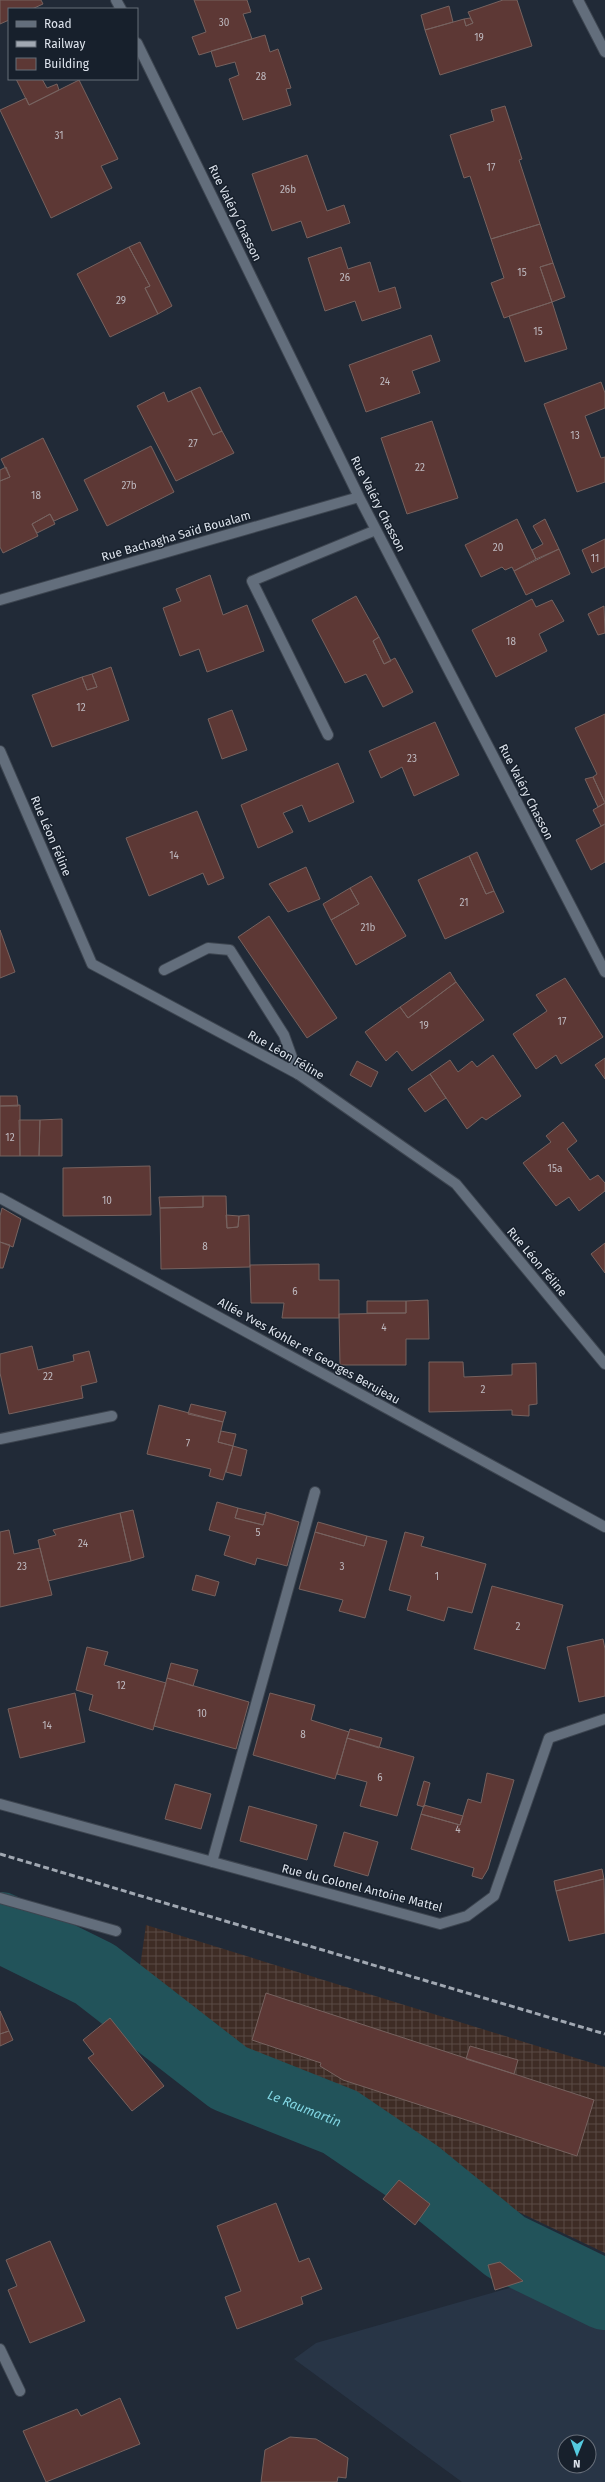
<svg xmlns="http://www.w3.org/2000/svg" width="605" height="2482" viewBox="0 0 605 2482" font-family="'Fira Sans',sans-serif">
<defs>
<pattern id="industrial-grid" width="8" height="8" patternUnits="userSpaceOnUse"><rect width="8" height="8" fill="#3e2c25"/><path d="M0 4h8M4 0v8" fill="none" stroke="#594a45"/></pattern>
</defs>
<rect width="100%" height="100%" fill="#212a37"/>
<!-- built -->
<path fill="#283546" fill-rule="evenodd" d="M534,2281L587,2321L605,2325V2482H462L294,2359L316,2343ZM565,2442H589V2466H565Z"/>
<!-- industrial -->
<path fill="url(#industrial-grid)" d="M146,1925L605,2067V2253L250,2085L137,1988Z"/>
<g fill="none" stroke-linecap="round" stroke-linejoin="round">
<!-- river -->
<path stroke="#22535a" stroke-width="70" id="s1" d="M0,1927L95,1974L229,2078L340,2122L418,2175L506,2247L605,2295"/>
</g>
<!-- building -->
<path fill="#5d3835" stroke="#76625f" d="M0,0H41L43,4L32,9H9V20L0,24Z
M194,0H247L251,12L243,14L252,39L199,55L192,37L206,32Z
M503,0H517L532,46L440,75L425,30L464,19L466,26L473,23L468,12Z
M449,6L453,22L425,30L421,15Z
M470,18L473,23L466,26L464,19Z
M265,35L270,52L278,49L291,88L286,89L291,105L243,120L229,79L239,75L235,62L216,67L211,51Z
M16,79H42L47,88L57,84L59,90L29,105Z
M79,80L118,159L101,166L112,188L51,218L0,110L26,98L29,105Z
M505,106L522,159L519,160L540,224L491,239L470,176L464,178L450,135L494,121L491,110Z
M307,155L327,211L344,205L350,223L307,238L301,221L272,231L252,174Z
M540,224L553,263L540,267L552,302L504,318L491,283L504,278L491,239Z
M140,242L172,306L158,314L145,288L150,286L129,247Z
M129,247L150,286L145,288L158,314L110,337L77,274Z
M341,247L348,269L370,262L379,292L395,287L401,308L362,321L355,301L325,311L308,258Z
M553,263L565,297L552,302L540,267Z
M552,302L567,349L525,362L509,316Z
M431,335L440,361L412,371L420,393L366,412L349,365Z
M601,382L605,393V408L585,416L601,458L605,457V482L577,492L544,404Z
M200,387L222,431L213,435L191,391Z
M191,391L213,435L222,431L234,453L176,481L137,406L164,392L168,402Z
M432,421L458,498L407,514L381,438Z
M43,438L78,510L54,521L50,514L32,524L38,536L3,553L0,547V481L10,477L1,459Z
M151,446L174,492L107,526L84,480Z
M6,467L10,477L0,481V470Z
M50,514L55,524L37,533L32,524Z
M517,519L536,559L514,571L512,567L505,570L502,567L481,577L465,545Z
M545,519L559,549L536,559L532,550L543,544L533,526Z
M605,539V567L592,573L582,550Z
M559,549L570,574L526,595L514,571Z
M210,575L223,615L247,605L264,651L207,672L199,649L180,656L163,608L181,601L176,589Z
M356,596L379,637L373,641L384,664L395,658L413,692L383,707L366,674L345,683L312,620Z
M532,599L536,607L552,600L564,621L539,634L547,651L496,677L472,630Z
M604,606L605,633L598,635L588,614Z
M379,637L391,661L384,664L373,641Z
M111,667L129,720L52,747L32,695L82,677L87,690L97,687L92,674Z
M92,674L97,687L87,690L82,677Z
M232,710L247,750L222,759L208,719Z
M605,714V803L593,777L597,774L575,728Z
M435,722L459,775L414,796L402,767L381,778L369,751Z
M338,763L354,802L309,822L302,805L283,813L293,832L258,848L241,805Z
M593,777L605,803L598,807L585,779Z
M605,803V824L601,826L593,810Z
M197,811L224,878L208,885L203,873L149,896L126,838Z
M605,824V862L591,870L576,840Z
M477,852L494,891L486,894L469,856Z
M469,856L486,894L494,891L504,912L445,939L418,880Z
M306,867L320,899L288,912L269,884Z
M371,876L406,936L356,965L331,920L359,904L350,888Z
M350,888L359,904L331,920L323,904Z
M269,916L337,1018L307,1038L238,937Z
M0,930L15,972L0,978Z
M450,972L456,982L408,1018L400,1007Z
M565,978L603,1037L561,1064L556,1055L536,1069L513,1034L547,1011L536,995Z
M456,982L484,1020L412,1071L397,1051L386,1061L365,1032L400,1007L408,1018Z
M493,1055L521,1096L486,1120L482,1117L467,1129L430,1074L450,1060L458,1072L472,1061L477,1067Z
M605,1058V1079L595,1065Z
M357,1061L378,1072L371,1087L350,1075Z
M430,1074L446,1098L425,1112L408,1089Z
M0,1096H17L18,1106H0Z
M20,1105V1156H0V1106Z
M62,1119V1156H39L40,1120Z
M19,1120H40L39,1156H20Z
M563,1122L577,1141L567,1149L590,1180L598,1175L605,1183V1191L579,1211L569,1197L556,1206L523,1163L551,1142L546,1136Z
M150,1166L151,1215L63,1216V1168Z
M203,1196H226L227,1228L238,1227L239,1216L249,1215L250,1267L161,1269L160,1208L203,1207Z
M203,1196V1207L160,1208L159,1197Z
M2,1208L21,1219L13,1247L0,1242V1216Z
M226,1215L239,1216L238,1227L227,1228Z
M0,1242L10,1245L3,1268H0Z
M605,1243V1273L591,1254Z
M319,1264V1280H339V1318H282L284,1303H251L250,1265Z
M428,1300L429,1339H406V1365H340L339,1314L406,1313V1301Z
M367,1301H406V1313H367Z
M32,1346L38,1370L74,1361L73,1355L89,1351L97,1382L81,1386L83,1398L9,1414L0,1373V1354Z
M429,1362H463L464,1377L512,1375V1364L536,1363L537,1404L529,1405V1416L512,1415V1410L429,1412Z
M191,1404L226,1412L223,1422L188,1414Z
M159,1405L223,1422L218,1442L233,1446L223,1480L209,1476L211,1469L147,1454Z
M221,1431L236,1434L233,1446L218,1442Z
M233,1446L247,1450L241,1476L226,1472Z
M217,1502L238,1508L235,1518L263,1525L266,1512L299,1522L287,1566L257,1558L255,1565L224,1555L230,1536L209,1530Z
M238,1508L266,1515L263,1525L235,1518Z
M133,1510L144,1557L131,1561L120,1513Z
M120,1513L131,1561L48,1581L38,1540L56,1535L53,1530Z
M318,1522L367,1536L364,1546L315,1532Z
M9,1530L14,1554L40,1548L52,1595L0,1607V1532Z
M315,1532L364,1546L367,1536L387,1541L365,1618L339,1611L343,1600L299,1589Z
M405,1532L424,1537L421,1546L486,1564L472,1613L448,1607L444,1621L407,1610L411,1596L389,1590Z
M196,1575L219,1582L215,1596L192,1590Z
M492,1586L563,1605L545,1669L474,1649Z
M603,1639L605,1649V1696L579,1702L567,1647Z
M87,1647L108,1652L104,1665L166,1683L153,1730L89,1710L93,1695L76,1690Z
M171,1663L198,1670L193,1686L167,1678Z
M167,1678L249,1702L236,1749L154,1726Z
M75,1693L85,1742L20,1758L8,1709Z
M270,1693L315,1705L311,1720L349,1732L335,1779L253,1755Z
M350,1729L382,1738L379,1748L347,1738Z
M347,1738L414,1757L397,1816L360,1806L367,1782L337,1774Z
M487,1773L514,1780L488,1869L482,1879L472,1876L474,1868L411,1849L421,1814L460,1825L468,1799L481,1803Z
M424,1781L430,1783L424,1807L417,1805Z
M175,1784L211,1794L201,1829L165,1819Z
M424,1805L463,1816L460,1825L421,1814Z
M249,1806L317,1825L307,1860L240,1841Z
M344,1832L378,1842L368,1876L334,1866Z
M602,1869L604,1879L556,1891L554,1881Z
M604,1879L605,1933L569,1941L556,1891Z
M266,1993L594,2100L577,2156L343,2080L320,2066L321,2063L252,2040Z
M0,2011L9,2031L0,2034Z
M110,2018L164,2086L132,2111L88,2058L94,2054L83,2040Z
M9,2031L13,2040L0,2046V2034Z
M470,2046L518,2060L514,2074L466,2059Z
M399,2180L430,2204L415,2225L383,2199Z
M276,2203L299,2262L309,2258L322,2289L301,2297L303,2304L237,2329L225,2297L241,2291L217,2226Z
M50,2241L85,2321L30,2343L8,2290L17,2286L6,2260Z
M500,2262L523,2281L495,2290L488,2265Z
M120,2398L140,2444L46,2482L23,2431L77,2409L81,2416Z
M290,2437L316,2439L348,2458L346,2478L338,2477L337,2482H261L265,2450Z"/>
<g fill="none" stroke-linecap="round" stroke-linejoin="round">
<!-- lane casing -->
<g stroke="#3d4550" stroke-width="12">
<path id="lane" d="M164,970L208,948L230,950L284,1035L298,1074
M0,2349L20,2391"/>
</g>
<!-- street casing -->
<g stroke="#3d4550" stroke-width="12">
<path id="street" d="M116,0L121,9
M578,0L605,52
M137,43L359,497L605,972
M0,600L359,497
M328,735L252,581L376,530
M0,751L92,964L298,1074L456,1184L605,1364
M0,1198L605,1527
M0,1439L112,1416
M0,1804L440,1924L467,1916L494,1896L549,1738L605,1719
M212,1862L315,1492
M0,1898L116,1931"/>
</g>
<!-- lane -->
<use href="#lane" stroke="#636e7c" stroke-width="10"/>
<!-- street -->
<use href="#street" stroke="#636e7c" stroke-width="10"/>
<!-- rail -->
<path stroke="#a1a8b2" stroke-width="3" stroke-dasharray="6 3" stroke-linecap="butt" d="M0,1854L605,2034"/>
</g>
<g text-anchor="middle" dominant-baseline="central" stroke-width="3" stroke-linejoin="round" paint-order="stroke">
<!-- number labels -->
<g font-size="10" fill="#beb9bf">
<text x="224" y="23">30</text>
<text x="479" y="38">19</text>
<text x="261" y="77">28</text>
<text x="59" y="136">31</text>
<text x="491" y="168">17</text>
<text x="288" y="190">26b</text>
<text x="522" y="273">15</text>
<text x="345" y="278">26</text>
<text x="121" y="301">29</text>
<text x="538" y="332">15</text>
<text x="385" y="382">24</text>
<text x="575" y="436">13</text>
<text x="193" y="444">27</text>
<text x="420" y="468">22</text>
<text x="129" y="486">27b</text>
<text x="36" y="496">18</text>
<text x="498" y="548">20</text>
<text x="595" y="559">11</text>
<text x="511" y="642">18</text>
<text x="81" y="708">12</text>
<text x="412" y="759">23</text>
<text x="174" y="856">14</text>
<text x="464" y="903">21</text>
<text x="368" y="928">21b</text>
<text x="562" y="1022">17</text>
<text x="424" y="1026">19</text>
<text x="10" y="1138">12</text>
<text x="555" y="1169">15a</text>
<text x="107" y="1201">10</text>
<text x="205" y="1247">8</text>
<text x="295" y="1292">6</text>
<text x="384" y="1328">4</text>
<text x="48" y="1377">22</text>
<text x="483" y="1390">2</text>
<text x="188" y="1444">7</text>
<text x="258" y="1533">5</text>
<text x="83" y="1544">24</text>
<text x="22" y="1567">23</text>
<text x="342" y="1567">3</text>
<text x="437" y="1577">1</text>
<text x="518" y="1627">2</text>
<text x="121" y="1686">12</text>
<text x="202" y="1714">10</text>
<text x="47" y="1726">14</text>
<text x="303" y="1735">8</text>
<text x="380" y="1778">6</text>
<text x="458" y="1830">4</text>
</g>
<!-- street labels -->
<g font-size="12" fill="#dee4ed" stroke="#17202c">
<text transform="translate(235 213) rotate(64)">Rue Valéry Chasson</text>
<text transform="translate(378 504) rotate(63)">Rue Valéry Chasson</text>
<text transform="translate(176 536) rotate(-16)">Rue Bachagha Saïd Boualam</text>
<text transform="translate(526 792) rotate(63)">Rue Valéry Chasson</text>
<text transform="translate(51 836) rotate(67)">Rue Léon Féline</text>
<text transform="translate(286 1055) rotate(30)">Rue Léon Féline</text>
<text transform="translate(537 1262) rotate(50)">Rue Léon Féline</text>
<text transform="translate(309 1351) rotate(29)">Allée Yves Kohler et Georges Berujeau</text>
<text transform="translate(362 1888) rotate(14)">Rue du Colonel Antoine Mattel</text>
</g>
<!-- water labels -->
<g font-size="13" font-style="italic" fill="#81d5e2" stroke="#17202c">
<text stroke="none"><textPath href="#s1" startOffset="357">Le Raumartin</textPath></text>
</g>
</g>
<!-- legend -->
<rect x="8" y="8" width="130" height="72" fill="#17202c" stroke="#676e79"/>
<rect x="16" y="21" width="20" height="6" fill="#636e7c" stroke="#676e79"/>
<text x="44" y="28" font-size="12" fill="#dee4ed">Road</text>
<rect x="16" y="41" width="20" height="6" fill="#a1a8b2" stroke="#676e79"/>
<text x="44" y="48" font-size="12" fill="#dee4ed">Railway</text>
<rect x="16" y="58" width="20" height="12" fill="#5d3835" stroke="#676e79"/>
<text x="44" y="68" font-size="12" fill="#dee4ed">Building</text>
<!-- north arrow -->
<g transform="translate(577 2454) rotate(181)"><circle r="19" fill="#17202c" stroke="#676e79"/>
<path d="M0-3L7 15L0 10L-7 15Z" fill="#55cadf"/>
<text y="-6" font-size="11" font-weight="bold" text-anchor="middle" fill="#dee4ed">N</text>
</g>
</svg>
